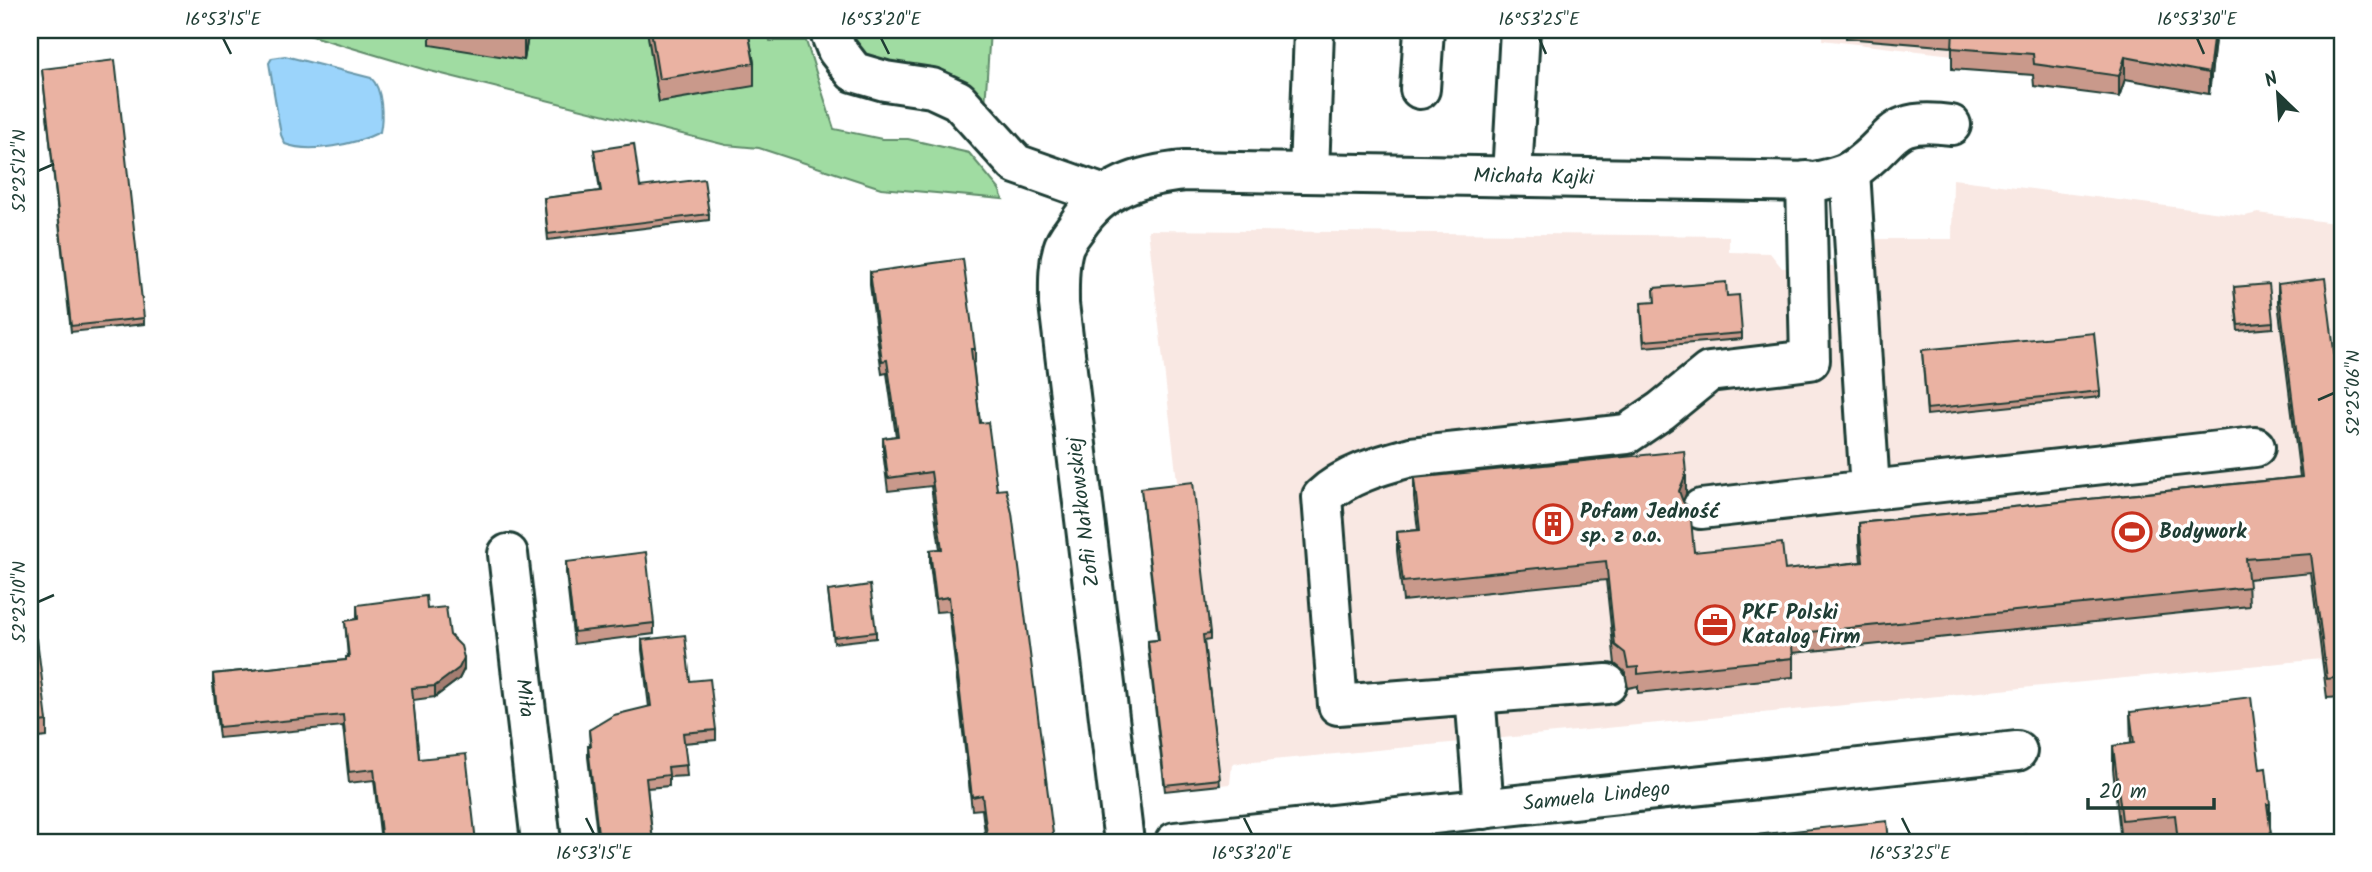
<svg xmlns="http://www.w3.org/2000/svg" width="2372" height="872" viewBox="0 0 2372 872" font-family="Kalam,sans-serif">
<rect width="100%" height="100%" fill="#fff"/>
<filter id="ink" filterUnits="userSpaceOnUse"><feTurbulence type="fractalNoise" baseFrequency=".0143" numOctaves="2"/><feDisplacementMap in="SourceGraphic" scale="14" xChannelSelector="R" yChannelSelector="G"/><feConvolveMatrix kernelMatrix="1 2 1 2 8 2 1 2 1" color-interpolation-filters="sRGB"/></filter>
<g filter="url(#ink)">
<!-- built -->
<path fill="#f9e8e3" d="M1822,30H1955L1953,55L1822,40Z
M1953,179L2245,216L2258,213L2342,224V774L2334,698H2327L2322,659L1232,764L1230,784L1220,785L1178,490L1148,230L1729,236V252L1770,253L1782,268L1856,266L1873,239H1952Z"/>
<!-- green -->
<path fill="#a0dca2" stroke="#608c6b" stroke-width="2" d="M292,30H433L524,60L529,30H647L659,102L744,30H768L770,41H806L834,129L882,139H908L969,153L999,189L1003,199L881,188L759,148L726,145L426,70Z
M849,30H990L985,107L876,63L865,55Z"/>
<!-- water -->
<path fill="#9bd4fb" stroke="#6998ab" stroke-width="2" d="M285,56L371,78C383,89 383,118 380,132C356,144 310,154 285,144L281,135L269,63L272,58Z"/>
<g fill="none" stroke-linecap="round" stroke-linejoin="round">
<!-- minor casing -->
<g stroke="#1f3d34" stroke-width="44">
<g id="minor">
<path d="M829,30L837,50L854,72L885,81L932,88L958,100L1016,164L1104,195"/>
<path d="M1420,89L1424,30"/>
<path d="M1309,173L1314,30"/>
<path d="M1512,176L1520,30"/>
<path d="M1870,490L2255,447"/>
<path d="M1701,509L1870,490L1850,171"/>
<path id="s1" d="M508,554L541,842"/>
<path d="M1475,694L1607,684"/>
<path d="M1484,809L1475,694L1338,705L1322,497C1345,475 1381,465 1411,457L1627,434L1661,411L1709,372L1810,360L1806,181"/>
<path id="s2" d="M1124,842L1059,304C1059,286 1058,267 1063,249C1065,241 1072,233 1077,226C1102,187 1141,175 1185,171L1815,182C1827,179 1841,177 1852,170C1897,141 1885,116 1951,125"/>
<path id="s3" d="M1175,842L2017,751"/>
</g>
</g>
<!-- minor -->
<use href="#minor" stroke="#fff" stroke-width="38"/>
</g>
<!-- wall -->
<path fill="#c9998b" stroke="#1f3d34" stroke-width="2" d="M430,30H529L524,60L430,45Z
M647,30H748L754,63V86L659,102Z
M1635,30H1695L1694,33Z
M1846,30H2216L2209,94L2125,79L2119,97L2034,86L2033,75L1952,69V47L1846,38Z
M42,69L144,318V324L71,332Z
M2342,81V120L2340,119V98Z
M594,150L640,187L709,214V220L548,240L544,198L600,191Z
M870,272L975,349V362L973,363L980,423L997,490L1054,842H986L982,809L972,810L949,611L936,612L930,564V550L940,549L931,486L888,491L883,452V438L896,436L887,373L882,374L870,285Z
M2278,284L2342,416V697L2327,698L2311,573L2248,579L2249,606L1793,653V677L1638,693V686L1628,688L1625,672L1615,664L1606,580L1403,601L1397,551V532L1418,530L1414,498V478L1686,494L1683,502L1694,552L1785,570L1861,562L1859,542V523L2300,477L2278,303Z
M2234,287L2273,322V328L2238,331Z
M1654,288L1727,296L1742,333V339L1644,347L1641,309L1655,302Z
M1922,350L2100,391V397L1927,415Z
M1141,488L1210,634V640L1204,641L1220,785L1165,791L1148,647V641L1158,640Z
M566,562L654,623V634L574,644L566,573Z
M828,591L876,632V638L834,643Z
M357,605L427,609L450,635L464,669L459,679L435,697L413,700L419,759L476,842H381L374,780L349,783L343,726L219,738L213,685V674L346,660L348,657L345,621L357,619Z
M30,639L47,721V737L30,739Z
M642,640L690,681L716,730V740L684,743L687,776L669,777V786L647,788L653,842H598L588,757V746H590L589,730L649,707L642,650Z
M2130,712L2260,769L2272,842H2175V838L2134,842H2121L2113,769V746L2131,744Z"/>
<!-- shaded-wall -->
<path fill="#a47d71" stroke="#1f3d34" stroke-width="2" d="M526,30H529L524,60V37Z
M2214,30H2216L2209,94V73Z
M2125,57V79L2119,97V76Z
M1686,474V494L1679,511V491Z
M464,658V669L459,679L435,697V686Z
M2267,804H2270V827Z"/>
<!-- building -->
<path fill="#eab2a2" stroke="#1f3d34" stroke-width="2" d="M478,30H526L524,37Z
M651,30H748L754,63L659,79Z
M1953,30H2214L2209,73L2125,57L2119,76L2034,64L2033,54L1952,48Z
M115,60L144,318L71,326L42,69Z
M2342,81V99L2340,98Z
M634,144L640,187L704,179L709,214L548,234L544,198L601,191L594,150Z
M963,259L975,349H971L980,423L988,422L997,490L1006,489L1012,513L1048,794L1054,842H988L982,795L972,797L949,597L936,599L930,550L942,549L931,472L888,478L883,438L898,436L887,360L882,361L870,272Z
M2325,278L2342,416V677L2327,679L2311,554L2246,559L2249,587L1791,634L1793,658L1638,674V667L1628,668L1625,653L1615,645L1606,561L1403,582L1397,532L1420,530L1414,478L1684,451L1686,474L1679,491L1683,502L1690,508L1694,552L1782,543L1785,570L1863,562L1859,523L2302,477L2278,284Z
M1726,282L1727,296L1739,295L1742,333L1644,341L1641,303L1655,302L1654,288Z
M2269,284L2273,322L2238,325L2234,287Z
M2094,333L2100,391L1927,409L1922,350Z
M1193,482L1210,634L1203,635L1220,779L1165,785L1148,641L1159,640L1141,488Z
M646,552L654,623L574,632L566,562Z
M870,585L876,632L834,637L828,591Z
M426,596L427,609L446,607L450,635L461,646L464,658L459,668L435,686L412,688L419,759L466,754L476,842H382L374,769L349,772L343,715L219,727L213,674L346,660V657H349L345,621L358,619L357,605Z
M685,635L690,681L710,679L716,730L683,733L687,765L668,767L669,775L646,778L653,842H599L588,746H591L589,730L614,715L651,706L642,640Z
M30,639H37L47,721L30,723Z
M2251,697L2260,769L2266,768L2270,804H2267L2272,842H2178L2175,815L2122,820L2113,746L2134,743L2130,712Z
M1887,821L1889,842H1690Z
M2032,834L2033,842H1950Z"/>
</g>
<!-- ticks -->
<path fill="none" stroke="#1f3d34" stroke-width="2.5" d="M223,38L231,54M881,38L889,54M1539,38L1546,54M2197,38L2204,54M38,171L54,164M2318,400L2334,393M38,602L54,595M586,818L594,834M1244,818L1252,834M1902,818L1910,834"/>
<!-- icons -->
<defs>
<g id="building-ring" transform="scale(2.0125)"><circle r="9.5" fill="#fff" stroke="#c8321e" stroke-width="1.5"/><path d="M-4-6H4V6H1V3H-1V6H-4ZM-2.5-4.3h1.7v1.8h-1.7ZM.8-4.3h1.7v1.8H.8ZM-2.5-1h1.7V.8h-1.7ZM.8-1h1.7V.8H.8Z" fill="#c8321e"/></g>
<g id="stadium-ring" transform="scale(2.0125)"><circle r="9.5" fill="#fff" stroke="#c8321e" stroke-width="1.5"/><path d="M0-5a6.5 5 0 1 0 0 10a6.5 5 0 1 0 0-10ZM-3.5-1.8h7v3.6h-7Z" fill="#c8321e"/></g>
<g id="office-ring" transform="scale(2.0125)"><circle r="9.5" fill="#fff" stroke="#c8321e" stroke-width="1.5"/><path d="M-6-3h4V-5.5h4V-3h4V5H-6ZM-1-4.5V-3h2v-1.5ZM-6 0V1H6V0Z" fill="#c8321e"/></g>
</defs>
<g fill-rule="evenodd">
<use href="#building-ring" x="1553" y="524"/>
<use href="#stadium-ring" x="2132" y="532"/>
<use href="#office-ring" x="1715" y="625"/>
</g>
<g text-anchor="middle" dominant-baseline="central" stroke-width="7" stroke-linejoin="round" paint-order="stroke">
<!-- street labels -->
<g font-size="21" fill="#1f3d34" stroke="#fff">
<text stroke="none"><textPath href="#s2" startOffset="1099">Michała Kajki</textPath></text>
<text transform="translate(1084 512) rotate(-97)">Zofii Nałkowskiej</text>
<text stroke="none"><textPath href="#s1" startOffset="145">Miła</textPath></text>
<text stroke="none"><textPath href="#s3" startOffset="424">Samuela Lindego</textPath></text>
</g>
<!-- poi labels -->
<g font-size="21" font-weight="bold" fill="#1f3d34" stroke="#fff" text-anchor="start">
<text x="1580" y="512">Pofam Jedność<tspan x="1580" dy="24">sp. z o.o.</tspan></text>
<text x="2159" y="532">Bodywork</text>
<text x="1742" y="613">PKF Polski<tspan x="1742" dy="24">Katalog Firm</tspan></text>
</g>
</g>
<!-- margin -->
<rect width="2372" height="872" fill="none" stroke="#fff" stroke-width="77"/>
<!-- north arrow -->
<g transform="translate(2278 94) rotate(335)" stroke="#ffffff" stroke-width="5" paint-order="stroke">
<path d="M0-5L12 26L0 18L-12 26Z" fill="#1f3d34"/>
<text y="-10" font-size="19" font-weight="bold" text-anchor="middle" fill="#1f3d34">N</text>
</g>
<!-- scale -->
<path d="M2088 798v10h126v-10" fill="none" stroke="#1f3d34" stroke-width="3.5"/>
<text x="2099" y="798" font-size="21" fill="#1f3d34" stroke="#ffffff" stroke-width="5" paint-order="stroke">20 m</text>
<rect x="38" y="38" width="2296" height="796" fill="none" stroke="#1f3d34" stroke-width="2.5"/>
<g font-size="18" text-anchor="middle" fill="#1f3d34">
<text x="223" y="25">16°53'15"E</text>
<text x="881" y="25">16°53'20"E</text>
<text x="1539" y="25">16°53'25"E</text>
<text x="2197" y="25">16°53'30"E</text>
<text transform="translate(19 171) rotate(-90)" y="6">52°25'12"N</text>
<text transform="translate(2353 393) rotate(-90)" y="6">52°25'06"N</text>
<text transform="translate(19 602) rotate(-90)" y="6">52°25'10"N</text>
<text x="594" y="859">16°53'15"E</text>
<text x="1252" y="859">16°53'20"E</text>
<text x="1910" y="859">16°53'25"E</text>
</g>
</svg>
